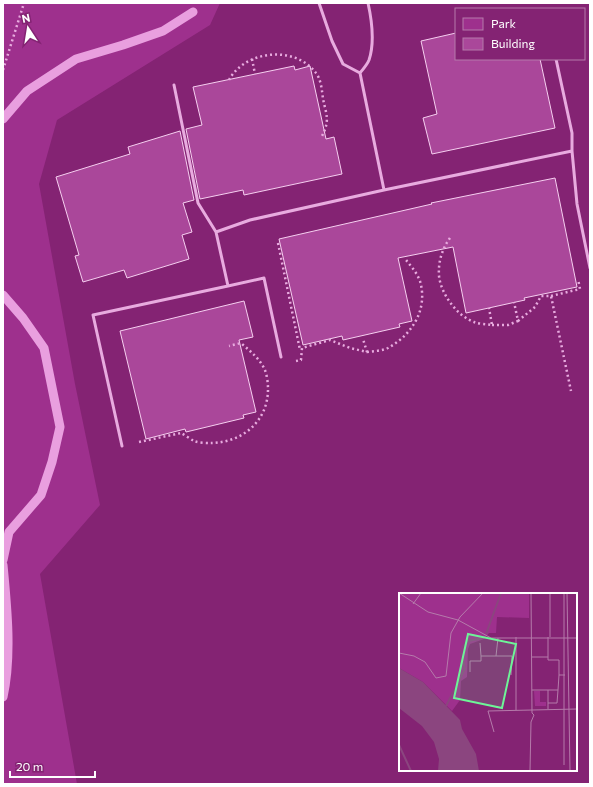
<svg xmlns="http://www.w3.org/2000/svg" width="593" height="787" viewBox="0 0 593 787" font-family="Commissioner,sans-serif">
<rect width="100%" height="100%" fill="#842373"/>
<!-- green -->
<path fill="#9e308d" d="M3,3H220L210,25L57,120L39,184L75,384L100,505L40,574L77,784H3Z"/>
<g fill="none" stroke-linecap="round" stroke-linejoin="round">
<!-- stream -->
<path stroke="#e99fdf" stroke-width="9" d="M3,119L27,91L76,59L123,45L163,31L193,12
M3,295L23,318L44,348L60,427L52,462L41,495L9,532L3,560
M3,565C7,607 12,656 3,697"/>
</g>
<!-- building -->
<path fill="#aa479a" stroke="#f6cff0" d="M456,33V59H540L555,128L432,154L423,118L437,114L421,41Z
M294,66L295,70L310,66L326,139L334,137L342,174L244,195L243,190L200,199L186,129L202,125L193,87Z
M180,131L194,200L183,203L192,232L182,235L189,259L127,278L124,270L83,282L75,256L79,255L56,177L130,154L128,147Z
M555,178L577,287L524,298L525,300L466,313L453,247L398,258L412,321L399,324L400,327L343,340L342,336L303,345L279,239L432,204L431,203Z
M244,301L253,337L239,340L256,412L243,415L244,418L186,432L185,429L146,439L120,331Z"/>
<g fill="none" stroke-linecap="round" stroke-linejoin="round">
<!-- path -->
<path stroke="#e8abdf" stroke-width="2.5" stroke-dasharray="2 3" stroke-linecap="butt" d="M252,59L255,74
M3,70L24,3
M229,80C245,50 295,45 316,73C321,79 322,91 323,99C327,117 330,121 321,138
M450,238C442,249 438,262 439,276C441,294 457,316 474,322C479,324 486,324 492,325L489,308
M278,243L300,350
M551,296L580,289L578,279
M518,321L535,307L541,296H551L571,391
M492,325H508L518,321L514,302
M367,352C374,351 382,351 388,348C413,334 428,309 420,281C417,273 411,266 406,260
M296,361L301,360L302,348L330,340L350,348L367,352L363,339
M139,442L181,433C185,435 190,439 194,441C199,443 207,443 212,443C243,442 268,421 268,389C268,383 267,374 264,368C258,357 250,351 241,343L229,346"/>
<!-- lane -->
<path stroke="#e8abdf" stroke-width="3" d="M319,3L332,41L343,64L360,73L384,190
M556,59L572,133V151
M360,73C363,69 367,65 369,60C375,42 372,21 368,3
M174,85L198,203L216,232
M228,286L264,278L281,357
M122,446L93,315L228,286L216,232L250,220L384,190L572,151L577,204L590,268"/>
</g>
<!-- overview -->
<g transform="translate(399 593)">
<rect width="178" height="178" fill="#842373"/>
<path d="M0,0H130V25L98,24L97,40H90L85,46L71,51L69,56L68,84L62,88L61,107L53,118L24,89L0,75ZM135,98H141V109H147V113H136Z" fill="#9e308d"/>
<path d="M0,75L24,89L61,127L63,136L77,161L80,178H39L40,166L35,149L23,133L0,115Z" fill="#8b457f"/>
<path fill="none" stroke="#8b457f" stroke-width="2" d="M87,41L102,0M47,113L66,76L62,60L64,53L69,48L84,45M0,152L12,178"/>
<path fill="none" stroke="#b57bab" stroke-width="1" d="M0,0L29,19L59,27L92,45H178M165,0V172M168,0L171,177M14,11L22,0M117,44V117M149,44V67H160V82M151,44V0M81,50L82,63M0,60L15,63L26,69L37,85L47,83L52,40L61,24L84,0M97,63L99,45M133,64H149M71,79V68H82V63H113L112,82M133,97H159L160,82H166M149,97V116M149,110H158L159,97M95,139L89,118L178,116M131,178L132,129L135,122L133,120L132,0"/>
<path fill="#6ef498" fill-opacity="0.15" stroke="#6ef498" stroke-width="2" d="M69,41L117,51L103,115L55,105Z"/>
<rect width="178" height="178" fill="none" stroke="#fff" stroke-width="2"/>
</g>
<!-- border -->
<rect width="593" height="787" fill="none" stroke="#ffffff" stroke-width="8"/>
<!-- legend -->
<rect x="455" y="8" width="130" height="52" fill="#842373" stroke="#b57bab"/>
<rect x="463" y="18" width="20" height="12" fill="#9e308d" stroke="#b57bab"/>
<text x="491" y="28" font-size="12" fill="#ffffff">Park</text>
<rect x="463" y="38" width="20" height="12" fill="#aa479a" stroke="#b57bab"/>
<text x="491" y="48" font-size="12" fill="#ffffff">Building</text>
<!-- north arrow -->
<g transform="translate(28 28) rotate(348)" stroke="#842373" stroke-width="3" paint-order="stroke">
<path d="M0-3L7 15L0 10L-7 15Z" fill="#ffffff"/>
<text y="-6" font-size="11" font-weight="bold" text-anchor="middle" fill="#ffffff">N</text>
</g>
<!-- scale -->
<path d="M10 771v6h85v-6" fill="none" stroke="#ffffff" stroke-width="2"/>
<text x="16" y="771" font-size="12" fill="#ffffff" stroke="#842373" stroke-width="3" paint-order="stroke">20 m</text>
</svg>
